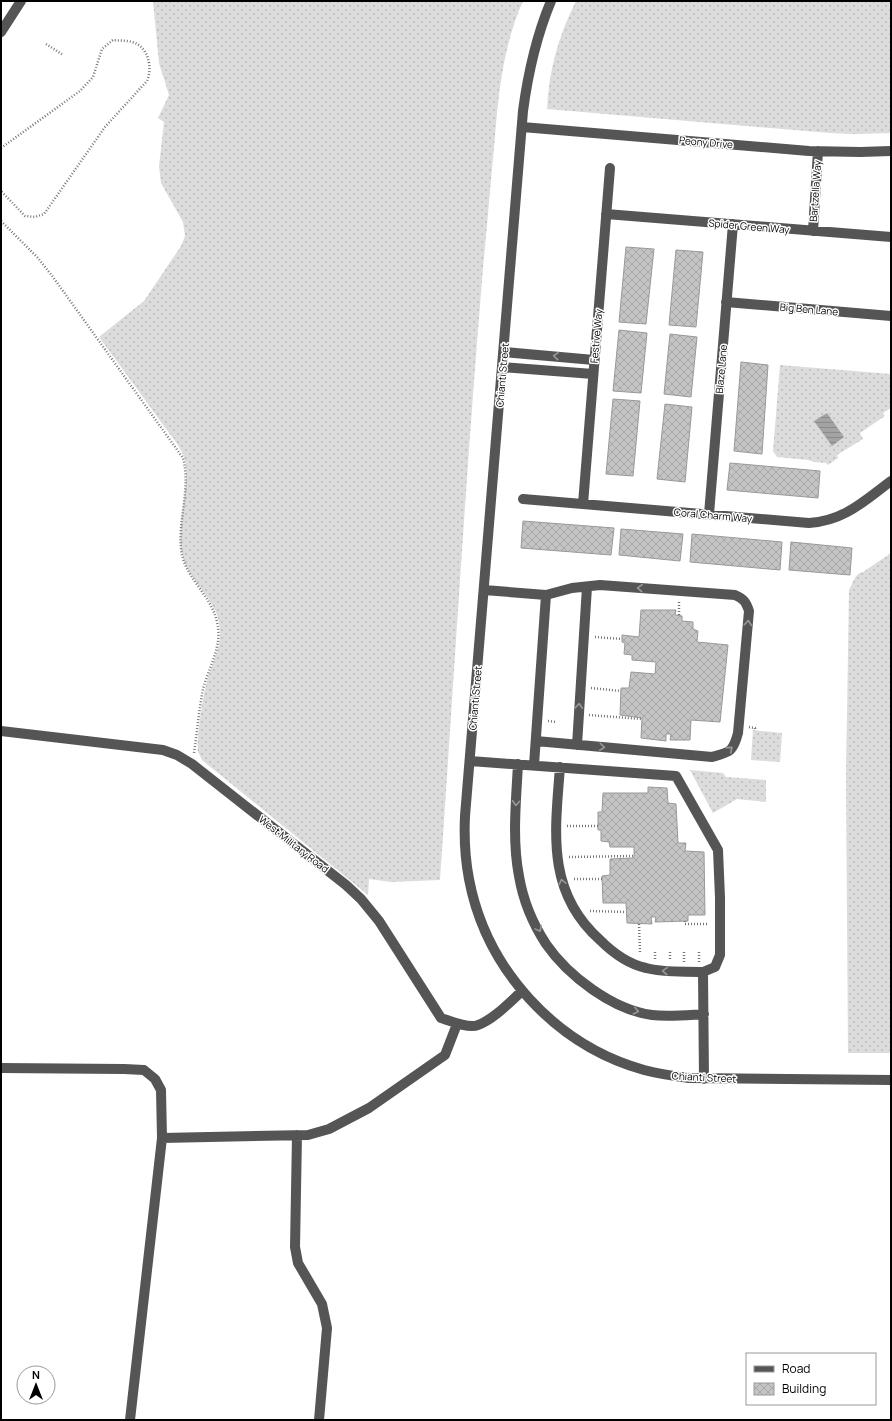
<svg xmlns="http://www.w3.org/2000/svg" width="892" height="1421" viewBox="0 0 892 1421" font-family="Manrope,sans-serif">
<defs>
<pattern id="grass-dots" width="8" height="8" patternUnits="userSpaceOnUse"><rect width="8" height="8" fill="#dcdcdc"/><path d="M2 2h.1M6 6h.1" fill="none" stroke="#bbb" stroke-width="1.8" stroke-linecap="round"/></pattern>
<pattern id="water-rules" width="6" height="5" patternUnits="userSpaceOnUse"><rect width="6" height="5" fill="#a3a3a3"/><path d="M0 2.5h6" fill="none" stroke="#8b8b8b"/></pattern>
<pattern id="building-cross-hatch" width="8" height="8" patternUnits="userSpaceOnUse"><rect width="8" height="8" fill="#c4c4c4"/><path d="M0 0l8 8M0 8l8-8" fill="none" stroke="#a7a7a7"/></pattern>
</defs>
<rect width="100%" height="100%" fill="#fff"/>
<!-- grass -->
<path fill="url(#grass-dots)" d="M153,1H523C502,48 498,98 494,148C490,188 487,228 483,268C466,472 454,676 440,880L391,882L369,879L368,895L202,760C201,757 199,754 198,752C196,742 203,696 206,685C210,668 220,651 220,633C221,603 193,586 184,561C174,533 188,496 186,467C185,451 172,437 163,425C142,395 120,366 99,337L144,301L181,246L185,236L183,222L161,183L159,166L164,122L158,118L169,95L159,63Z
M576,1H891V133L854,134L830,133L547,109C549,70 558,37 576,1Z
M780,365L891,374V408L883,413L885,416L860,433L863,439L837,455L838,458L828,465L826,463L815,462L808,460L777,457L773,451Z
M891,553V1053H848L846,776L849,590C853,583 855,573 863,572Z
M753,730L782,733L780,762L751,760Z
M690,770L723,773L726,777L766,780V802L737,799L713,813Z"/>
<!-- water -->
<path fill="url(#water-rules)" d="M827,413L844,437L832,446L814,421Z"/>
<!-- building -->
<path fill="url(#building-cross-hatch)" stroke="#999" d="M626,247L654,249L646,324L619,322Z
M676,250L703,252L696,327L669,325Z
M619,330L647,333L641,393L613,391Z
M670,334L697,337L691,397L664,394Z
M741,362L768,365L762,454L734,451Z
M613,399L640,401L633,476L606,474Z
M665,404L692,407L685,482L657,479Z
M730,463L820,471L818,498L727,490Z
M523,521L614,528L611,555L521,548Z
M621,529L683,534L680,561L619,555Z
M692,534L782,542L780,570L690,562Z
M791,542L852,548L850,575L789,570Z
M641,610H676L675,615L682,616V621L693,622V629L698,631L697,642L728,645L720,722L691,720L690,740H670L671,734H666V741L641,738L642,718L620,715L621,688H629L631,672L655,674L656,662L632,660V655L624,654L625,643L622,642V635L639,637Z
M648,787L667,788L668,803L676,804L678,843H686L685,851L704,852L705,915H688V921L655,922L656,917H651L652,924L627,923L626,903H603L602,876L610,875V859L634,858V847H610L609,842L601,841V830H598V812H602L603,793H648Z"/>
<g fill="none" stroke-linecap="round" stroke-linejoin="round">
<!-- path -->
<path stroke="#777" stroke-width="2.5" stroke-dasharray="1 2" stroke-linecap="butt" d="M46,44L63,55
M1,148L80,91L93,77L102,49L113,40C119,41 126,40 132,42C148,46 153,67 147,81L105,127L44,214L35,217L25,216L1,191
M1,221L38,258L53,277L183,458C191,487 178,520 181,549C184,578 211,594 217,622C223,645 209,667 203,689C199,710 197,732 194,753
M679,615V601
M595,637L622,639
M591,688L621,691
M589,715L642,719
M548,721L557,722
M749,727L755,728V730
M567,826H598
M569,857L634,856
M574,879H602
M590,911L626,912
M685,921V924H709
M639,924L640,952
M655,952V960
M670,952V960
M684,952V962
M699,952V962"/>
<!-- minor -->
<path stroke="#555" stroke-width="10" d="M551,1C536,37 528,73 523,111L465,816C464,837 465,858 469,879C486,969 555,1045 644,1070C659,1074 674,1076 689,1078L891,1080
M1,32L21,1
M522,127L809,151L860,152L891,151
M606,214L891,237
M813,231L818,151
M726,302L891,316
M504,352L594,360
M502,367L593,374
M523,499L809,523C844,521 864,501 891,481
M583,504L610,168
M709,514L733,224
M484,590L546,595
M1,731L163,750L177,755L192,764L346,885L361,899L379,921L441,1018C450,1021 469,1029 478,1025C493,1020 510,1002 522,991
M577,745L587,587
M470,761L676,776L718,850L720,898V955L715,967L703,972L704,1079
M518,764C516,802 512,840 519,876C523,900 533,924 546,944C568,976 613,1010 652,1015C669,1017 687,1015 704,1014
M534,765L546,595L572,588L600,585L735,595C744,599 746,602 749,611L738,733C733,752 730,752 712,757L536,741
M560,767C555,832 546,892 600,940C613,953 628,964 646,968C664,973 684,971 703,972
M1,1068L124,1069L144,1070L155,1079L161,1090L162,1138L308,1135L329,1129L369,1108L445,1055L457,1024
M297,1135L295,1247L298,1263L322,1304L327,1328L319,1420
M130,1420L162,1138"/>
</g>
<!-- one-way arrows -->
<defs><path id="oneway-chevron" d="M-2-3.5L2.5 0L-2 3.5" fill="none" stroke-width="1.6" stroke-linecap="round" stroke-linejoin="round"/></defs>
<g stroke="#999">
<use href="#oneway-chevron" transform="translate(556 356) rotate(-175)"/>
<use href="#oneway-chevron" transform="translate(640 588) rotate(-176)"/>
<use href="#oneway-chevron" transform="translate(748 623) rotate(-85)"/>
<use href="#oneway-chevron" transform="translate(579 706) rotate(-86)"/>
<use href="#oneway-chevron" transform="translate(602 747) rotate(5)"/>
<use href="#oneway-chevron" transform="translate(730 749) rotate(-40)"/>
<use href="#oneway-chevron" transform="translate(516 803) rotate(94)"/>
<use href="#oneway-chevron" transform="translate(562 882) rotate(-103)"/>
<use href="#oneway-chevron" transform="translate(539 929) rotate(62)"/>
<use href="#oneway-chevron" transform="translate(665 971) rotate(-176)"/>
<use href="#oneway-chevron" transform="translate(636 1011) rotate(13)"/>
</g>
<g text-anchor="middle" dominant-baseline="central" stroke-width="3" stroke-linejoin="round" paint-order="stroke">
<!-- street labels -->
<g font-size="10" fill="#000" stroke="#fff">
<text transform="translate(706 142) rotate(5)">Peony Drive</text>
<text transform="translate(815 191) rotate(-86)">Bartzella Way</text>
<text transform="translate(749 226) rotate(5)">Spider Green Way</text>
<text transform="translate(809 309) rotate(5)">Big Ben Lane</text>
<text transform="translate(596 336) rotate(-85)">Festive Way</text>
<text transform="translate(721 369) rotate(-85)">Blaze Lane</text>
<text transform="translate(502 375) rotate(-85)">Chianti Street</text>
<text transform="translate(713 515) rotate(5)">Coral Charm Way</text>
<text transform="translate(475 698) rotate(-85)">Chianti Street</text>
<text transform="translate(294 844) rotate(38)">West Military Road</text>
<text transform="translate(704 1077) rotate(3)">Chianti Street</text>
</g>
</g>
<!-- border -->
<rect width="892" height="1421" fill="none" stroke="#000000" stroke-width="4"/>
<!-- legend -->
<rect x="746" y="1353" width="130" height="52" fill="#ffffff" stroke="#999999"/>
<rect x="754" y="1366" width="20" height="6" fill="#555555" stroke="#999999"/>
<text x="782" y="1373" font-size="12" fill="#000000">Road</text>
<rect x="754" y="1383" width="20" height="12" fill="url(#building-cross-hatch)" stroke="#999999"/>
<text x="782" y="1393" font-size="12" fill="#000000">Building</text>
<!-- north arrow -->
<g transform="translate(36 1385)"><circle r="19" fill="#ffffff" stroke="#999999"/>
<path d="M0-3L7 15L0 10L-7 15Z" fill="#000000"/>
<text y="-6" font-size="11" font-weight="bold" text-anchor="middle" fill="#000000">N</text>
</g>
</svg>
